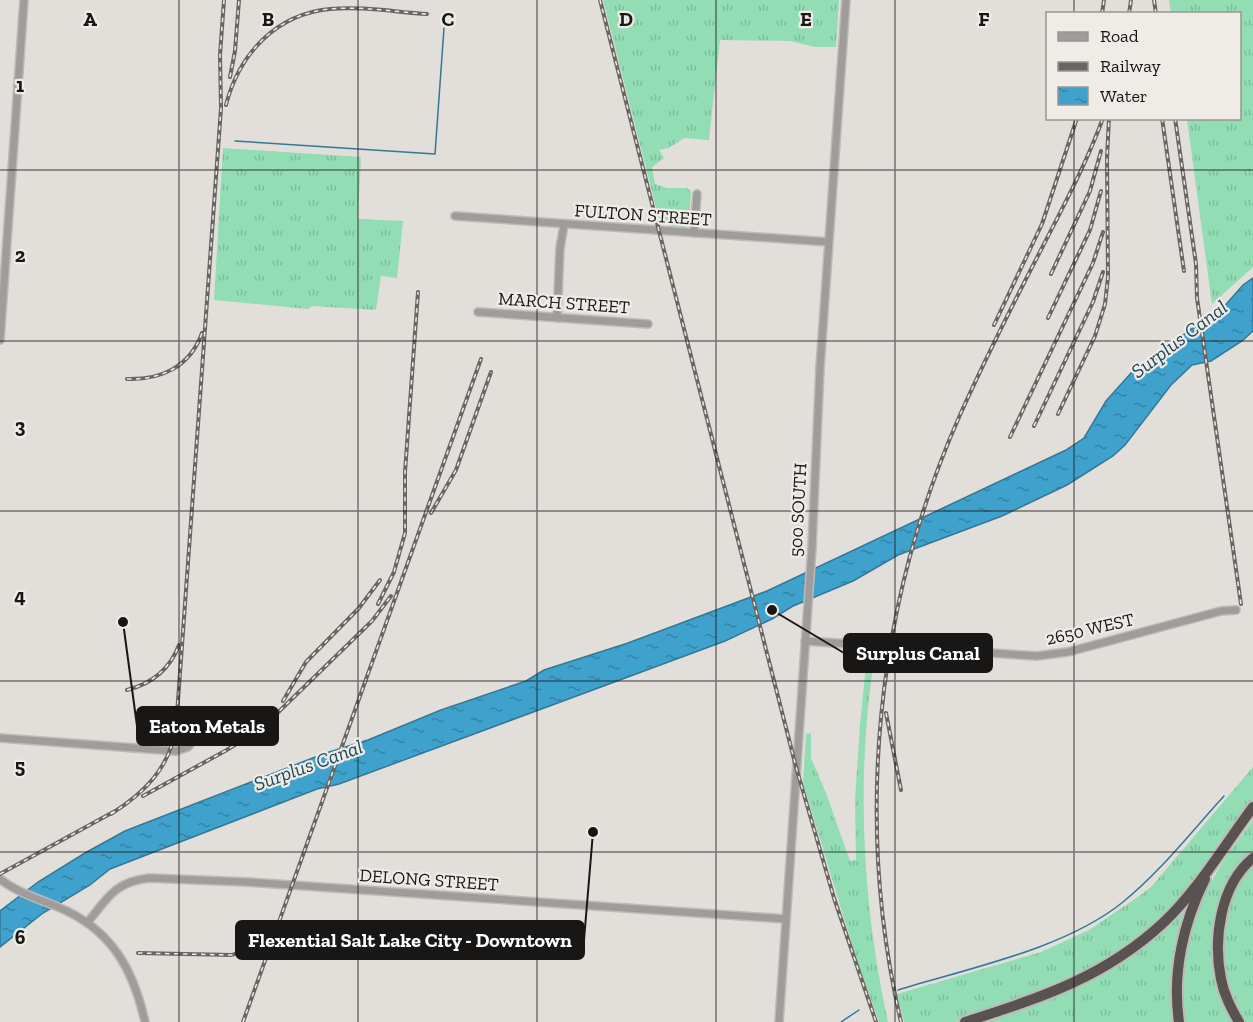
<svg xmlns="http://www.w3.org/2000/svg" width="1253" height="1022" viewBox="0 0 1253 1022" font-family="'Zilla Slab',serif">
<defs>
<pattern id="grass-tufts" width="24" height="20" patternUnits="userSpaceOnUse" patternTransform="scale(1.5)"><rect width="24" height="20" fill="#92ddb4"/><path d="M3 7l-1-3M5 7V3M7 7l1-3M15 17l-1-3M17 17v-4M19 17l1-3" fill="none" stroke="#7dbd9a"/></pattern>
<pattern id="water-ripples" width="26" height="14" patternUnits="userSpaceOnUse" patternTransform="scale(1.5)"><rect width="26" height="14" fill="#3fa2cd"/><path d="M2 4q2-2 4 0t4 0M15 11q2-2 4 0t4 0" fill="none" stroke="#3483a5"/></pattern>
</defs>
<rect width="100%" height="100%" fill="#e2deda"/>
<!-- grass -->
<path fill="url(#grass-tufts)" d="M603,0H839L836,47H815L790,41L720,40L709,140L684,138L669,148L659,150L664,158L652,167L655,184L667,188H687L691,191L689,224L685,228H670L669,222L659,219Z
M1169,0H1253V267L1212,304L1187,119L1240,118V14L1171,13Z
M223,148L361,157L358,219L403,221L397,278L381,276L376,310L312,306L308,309L214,300Z
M867,654L874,659C856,780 862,903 888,1022H879L858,964L803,783L806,734L811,733V758L826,793L850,861L856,860L855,800L860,725Z
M1253,767V800L1184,893L1163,917L1127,949L1063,984L956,1022H904L897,994L1041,952L1089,930L1135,899L1151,887Z
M1253,820V851L1238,867L1216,931L1235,1022H1182V960L1200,900L1226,857Z
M1253,861V1022H1243L1230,996L1223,969L1222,933L1231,894Z
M1186,902L1190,905L1175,1022H977L1080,985Z"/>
<!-- water -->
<path fill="url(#water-ripples)" stroke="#347896" stroke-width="1.5" d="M1253,278V331L1242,341L1211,361L1192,365L1171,385L1125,445L1113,456L1067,485L1002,516L898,555L853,581L793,606L772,619L725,641L339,784L317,789L110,869L90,885L43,913L0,947V911L38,882L85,853L125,831L323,754L368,740L441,710L526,681L544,670L628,643L767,591L1066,450L1084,438L1106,401L1131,373L1191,329L1221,310L1243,285Z"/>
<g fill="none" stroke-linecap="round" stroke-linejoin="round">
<!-- stream -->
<path stroke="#347896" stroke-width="1.5" d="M235,141L435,154L444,28
M898,990C969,968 1065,949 1123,902C1161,871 1191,832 1224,796
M841,1022L859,1010"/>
<!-- minor casing -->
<g stroke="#bebab7" stroke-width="10">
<path id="minor" d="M455,216L829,242
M694,233L697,194
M478,312L648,324
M557,318L560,248L564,225
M0,340L24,0
M805,641L1037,656L1068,652L1221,611L1236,610
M0,738L176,751L188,747L194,739
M0,879C16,892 39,899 58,907C111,929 133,968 145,1022
M88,922C108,897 115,882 149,878L247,882L786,919
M779,1022L812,547L820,368L846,0"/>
</g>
<!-- highway casing -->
<g stroke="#bebab7" stroke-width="14">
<path id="highway" d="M965,1022C1039,998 1104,978 1163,923C1198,890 1224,846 1253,807
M1179,1022C1172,973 1183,923 1205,879
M1239,1022C1231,1008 1224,995 1221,979C1213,939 1220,885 1253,858"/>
</g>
<!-- minor -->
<use href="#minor" stroke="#9f9d9b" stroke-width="7"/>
<!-- highway -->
<use href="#highway" stroke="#585350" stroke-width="10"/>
<!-- rail casing -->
<g stroke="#686563" stroke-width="4">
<path id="rail" d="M600,0L796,767L834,898L876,1022
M1154,0L1156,14
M1102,14L1104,0
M1129,14L1131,0
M230,77L235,51L239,0
M226,105C239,54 276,14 330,9C362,6 395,12 427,14
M1162,118L1184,271
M1175,118L1196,264L1197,298L1241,604
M1051,274L1090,191L1101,151
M1048,318L1090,230L1101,191
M994,325L1042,224L1077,118
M127,379C161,380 190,367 202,333
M1058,414L1095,336L1105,304L1108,277L1107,158L1109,118
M1034,426L1093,302L1103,272
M1010,437L1093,263L1103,232
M431,513L456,470L491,372
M378,604L394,572L405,533V472L418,292
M127,690C151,684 170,669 179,645
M283,701L306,662L359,608L380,580
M886,713L901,790
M143,796L225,751L261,729L372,621L391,596
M111,814C144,793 169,769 176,728L221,108L220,55L224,0
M0,874L117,810
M138,953L232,955L250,948L265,938L273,928
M243,1022L481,359
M901,1022C854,820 876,604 960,415C986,357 1015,300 1044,244C1065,203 1087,162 1103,118"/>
</g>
<!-- rail -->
<use href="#rail" stroke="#efebe7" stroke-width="1.5" stroke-dasharray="4.5" stroke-linecap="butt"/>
</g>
<!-- grid -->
<path fill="none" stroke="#191716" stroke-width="1.5" stroke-opacity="0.55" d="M179,0V1022M358,0V1022M537,0V1022M716,0V1022M895,0V1022M1074,0V14M1074,118V1022M0,170H1253M0,341H1253M0,511H1253M0,681H1253M0,852H1253"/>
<g text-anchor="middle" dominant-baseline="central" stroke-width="4.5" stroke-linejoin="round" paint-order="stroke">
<!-- street labels -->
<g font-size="18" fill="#191716" stroke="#efebe7">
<text transform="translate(643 215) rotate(4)">FULTON STREET</text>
<text transform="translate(564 303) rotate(4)">MARCH STREET</text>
<text transform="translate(798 510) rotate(-87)">500 SOUTH</text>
<text transform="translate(1090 629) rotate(-13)">2650 WEST</text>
<text transform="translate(429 880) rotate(4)">DELONG STREET</text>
</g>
<!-- water labels -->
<g font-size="20" font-style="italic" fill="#1d475a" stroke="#efebe7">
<text transform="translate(1179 339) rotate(-37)">Surplus Canal</text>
<text transform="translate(308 765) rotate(-20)">Surplus Canal</text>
</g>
</g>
<g font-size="20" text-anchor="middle" font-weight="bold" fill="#191716" stroke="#efebe7" stroke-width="4.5" stroke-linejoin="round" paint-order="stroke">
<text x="90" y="26">A</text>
<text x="268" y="26">B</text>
<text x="448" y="26">C</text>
<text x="626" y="26">D</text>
<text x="806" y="26">E</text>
<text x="984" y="26">F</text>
<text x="20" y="92">1</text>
<text x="20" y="262">2</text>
<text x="20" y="433">3</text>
<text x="20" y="603">4</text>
<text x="20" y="773">5</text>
<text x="20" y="944">6</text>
</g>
<!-- callouts -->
<path fill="none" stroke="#191716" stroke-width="2" d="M772 610L844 653M123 622L137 726M593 832L584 940"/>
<g fill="#191716" stroke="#efebe7" stroke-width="2">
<circle cx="772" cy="610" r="6"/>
<circle cx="123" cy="622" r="6"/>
<circle cx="593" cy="832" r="6"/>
</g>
<g fill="#191716" stroke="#191716" stroke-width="2">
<rect x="844" y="634" width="148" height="38" rx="6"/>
<rect x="137" y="707" width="141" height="38" rx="6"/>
<rect x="236" y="921" width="348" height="38" rx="6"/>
</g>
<g font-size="20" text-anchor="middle" font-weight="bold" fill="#fff">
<text x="918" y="660">Surplus Canal</text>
<text x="207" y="733">Eaton Metals</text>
<text x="410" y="947">Flexential Salt Lake City - Downtown</text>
</g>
<!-- legend -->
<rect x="1046" y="12" width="195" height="108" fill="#efebe7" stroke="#999693" stroke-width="1.5"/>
<rect x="1058" y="32" width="30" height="9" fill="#9f9d9b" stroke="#999693" stroke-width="1.5"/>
<text x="1100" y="42" font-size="18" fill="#191716">Road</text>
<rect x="1058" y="62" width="30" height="9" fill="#686563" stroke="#999693" stroke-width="1.5"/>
<text x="1100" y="72" font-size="18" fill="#191716">Railway</text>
<rect x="1058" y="87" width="30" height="18" fill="url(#water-ripples)" stroke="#999693" stroke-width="1.5"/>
<text x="1100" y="102" font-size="18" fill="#191716">Water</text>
</svg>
